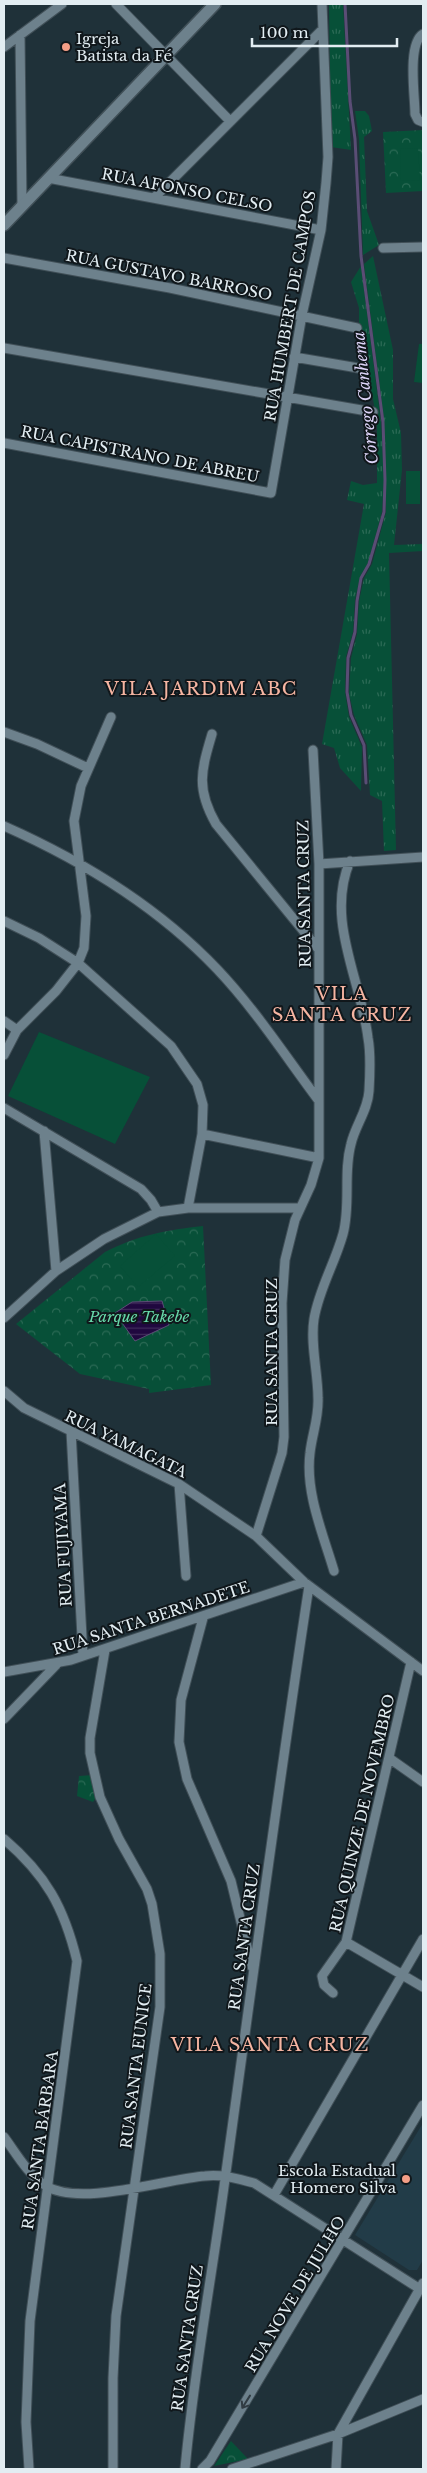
<svg xmlns="http://www.w3.org/2000/svg" width="427" height="2473" viewBox="0 0 427 2473" font-family="'Libre Baskerville',serif">
<defs>
<pattern id="grass-tufts" width="24" height="20" patternUnits="userSpaceOnUse" patternTransform="scale(1.25)"><rect width="24" height="20" fill="#075038"/><path d="M3 7l-1-3M5 7V3M7 7l1-3M15 17l-1-3M17 17v-4M19 17l1-3" fill="none" stroke="#2b6a55"/></pattern>
<pattern id="park-crowns" width="20" height="18" patternUnits="userSpaceOnUse" patternTransform="scale(1.25)"><rect width="20" height="18" fill="#075038"/><path d="M2 6a3 3 0 1 1 6 0M12 15a3 3 0 1 1 6 0" fill="none" stroke="#2b6a55"/></pattern>
<pattern id="water-rules" width="6" height="5" patternUnits="userSpaceOnUse" patternTransform="scale(1.25)"><rect width="6" height="5" fill="#20083f"/><path d="M0 2.5h6" fill="none" stroke="#402c5b"/></pattern>
</defs>
<rect width="100%" height="100%" fill="#1f3139"/>
<!-- built -->
<path fill="#223c48" d="M423,2123V2260L417,2270H409L355,2235Z"/>
<!-- grass -->
<path fill="url(#grass-tufts)" d="M329,4H343L351,150L331,147Z
M355,111H365L369,116L372,131L364,137L367,211L379,245L363,255L359,139Z
M373,256L393,350V399L401,433L402,470L394,545L423,544V551L389,553L396,850L384,851L382,801L370,795L367,745L354,715L349,694L351,658L357,634L359,601L364,578L372,564L386,512L384,420L364,264Z
M361,266L381,422L384,480L382,512L368,563L360,577L355,600L353,632L346,657L345,692L349,717L362,747L361,791L340,768L334,748L322,744L364,504L347,500L351,481L363,485L377,483V420L359,328V308L351,282Z"/>
<!-- park -->
<path fill="url(#park-crowns)" d="M423,130V191L386,193L383,132Z
M203,1226L211,1385L149,1393V1389L80,1374L16,1324L105,1252C138,1235 167,1230 203,1226Z
M93,1775L98,1795L93,1802L77,1796L79,1776Z
M231,2441L248,2459L214,2466Z"/>
<!-- pitch -->
<path fill="#075038" d="M418,148L420,180L401,181L400,149Z
M419,344H423V383L414,382Z
M406,471H420V504H406Z
M39,1032L150,1077L115,1144L8,1096Z
M156,1234L175,1256L138,1287L120,1266Z"/>
<!-- water -->
<path fill="url(#water-rules)" stroke="#5a4d75" d="M162,1301L169,1325L135,1341L115,1313L132,1302Z"/>
<g fill="none" stroke-linecap="round" stroke-linejoin="round">
<!-- stream -->
<path stroke="#5a4d75" stroke-width="3" d="M345,4L350,101L355,139L361,256L383,422L385,480L384,512L369,564L361,578L357,601L355,632L348,658L347,692L351,715L364,745L366,783"/>
<!-- minor casing -->
<g stroke="#404f57" stroke-width="11">
<path id="minor" d="M116,4L230,121
M423,34C407,44 415,96 415,114L418,120L423,122
M20,35L22,205
M4,47L62,4
M48,178L321,230
M156,196L322,30
M383,248L423,247
M4,258L170,288L357,328
M4,348L373,412
M294,357L364,369
M4,443L271,493L302,315L321,230L326,183L328,157L322,4
M4,732L37,744L88,768
M212,734C201,771 196,789 216,824L319,950
M4,826C83,861 157,906 217,969C255,1009 286,1057 319,1101
M319,864L423,857
M4,921L39,938L78,963L171,1046L197,1084L203,1105L202,1134L188,1208
M4,1021L17,1030
M4,1055L17,1030L56,991L78,963L84,948L86,916L74,821L81,786L111,717
M4,1108L141,1189L151,1200L158,1212
M44,1131L56,1271
M202,1134L319,1158
M4,1318L56,1271L104,1239L158,1212L188,1208H299
M4,1391L24,1408L179,1484L256,1536L304,1582L423,1671
M71,1431L83,1656
M179,1484L186,1576
M256,1536L282,1453L284,1437L282,1303L285,1260L295,1220L311,1185L319,1158V864L313,750
M334,1571C323,1534 305,1492 310,1453C312,1434 319,1418 318,1398C318,1372 310,1344 314,1319C319,1289 335,1263 343,1234C351,1204 343,1173 351,1144C355,1126 368,1110 369,1091C370,1074 371,1054 368,1038C361,979 325,920 350,861
M203,1618L181,1700L179,1742L187,1779L231,1881L252,1967
M105,1650L90,1738V1753L100,1797L119,1839L147,1889L152,1904L160,1954V2007L116,2316L113,2378V2469
M4,1672L71,1660L304,1582
M4,1719L58,1663
M389,1758L423,1782
M4,1839C46,1875 64,1907 77,1961L30,2321L26,2422L29,2469
M346,1942L423,1987
M333,1993L324,1985L322,1976L346,1942L411,1662
M4,2137C16,2153 28,2175 46,2186C81,2207 165,2179 205,2176C223,2174 238,2179 254,2183L420,2289
M274,2195L423,1939
M185,2469C194,2369 213,2271 226,2172C253,1977 279,1781 309,1586
M202,2469L210,2461L423,2105
M232,2469L338,2434L423,2399
M336,2469L338,2434L423,2283"/>
</g>
<!-- tertiary casing -->
<g stroke="#404f57" stroke-width="14">
<path id="tertiary" d="M4,225L215,4"/>
</g>
<!-- minor -->
<use href="#minor" stroke="#6d818c" stroke-width="9"/>
<!-- tertiary -->
<use href="#tertiary" stroke="#6d818c" stroke-width="11"/>
</g>
<!-- one-way arrows -->
<defs><path id="oneway-shaft" d="M-6 0H5M1.5-3L5.5 0L1.5 3" fill="none" stroke-width="1.6" stroke-linecap="round" stroke-linejoin="round" transform="scale(1.25)"/></defs>
<use stroke="#313c43" href="#oneway-shaft" transform="translate(246 2402) rotate(122)"/>
<!-- markers -->
<g fill="#f49e86" stroke="#10171b" stroke-width="2">
<circle cx="66" cy="47" r="5"/>
<circle cx="406" cy="2179" r="5"/>
</g>
<g text-anchor="middle" dominant-baseline="central" stroke-width="4" stroke-linejoin="round" paint-order="stroke">
<!-- poi labels -->
<g font-size="15" fill="#e2edf2" stroke="#10171b" text-anchor="start">
<text x="76" y="38">Igreja<tspan x="76" dy="17">Batista da Fé</tspan></text>
<text x="396" y="2170" text-anchor="end">Escola Estadual<tspan x="396" dy="17">Homero Silva</tspan></text>
</g>
<!-- street labels -->
<g font-size="15" fill="#e2edf2" stroke="#10171b">
<text transform="translate(187 190) rotate(11)">RUA AFONSO CELSO</text>
<text transform="translate(169 275) rotate(11)">RUA GUSTAVO BARROSO</text>
<text transform="translate(290 306) rotate(-80)">RUA HUMBERT DE CAMPOS</text>
<text transform="translate(140 454) rotate(11)">RUA CAPISTRANO DE ABREU</text>
<text transform="translate(304 894) rotate(-91)">RUA SANTA CRUZ</text>
<text transform="translate(271 1352) rotate(-90)">RUA SANTA CRUZ</text>
<text transform="translate(126 1444) rotate(26)">RUA YAMAGATA</text>
<text transform="translate(63 1545) rotate(-93)">RUA FUJIYAMA</text>
<text transform="translate(151 1618) rotate(-18)">RUA SANTA BERNADETE</text>
<text transform="translate(362 1813) rotate(-77)">RUA QUINZE DE NOVEMBRO</text>
<text transform="translate(244 1937) rotate(-82)">RUA SANTA CRUZ</text>
<text transform="translate(136 2066) rotate(-83)">RUA SANTA EUNICE</text>
<text transform="translate(40 2140) rotate(-82)">RUA SANTA BÁRBARA</text>
<text transform="translate(295 2294) rotate(-59)">RUA NOVE DE JULHO</text>
<text transform="translate(187 2338) rotate(-82)">RUA SANTA CRUZ</text>
</g>
<!-- park labels -->
<g font-size="15" font-style="italic" fill="#67daaa" stroke="#10171b">
<text x="139" y="1316">Parque Takebe</text>
</g>
<!-- water labels -->
<g font-size="16" font-style="italic" fill="#ded5f9" stroke="#10171b">
<text transform="translate(365 398) rotate(-96)">Córrego Canhema</text>
</g>
<!-- quarter labels -->
<g font-size="18" letter-spacing="1" fill="#f6b5a2" stroke="#10171b">
<text x="201" y="689">VILA JARDIM ABC</text>
<text x="342" y="994">VILA<tspan x="342" dy="21">SANTA CRUZ</tspan></text>
<text x="270" y="2045">VILA SANTA CRUZ</text>
</g>
</g>
<!-- border -->
<rect width="427" height="2473" fill="none" stroke="#e2edf2" stroke-width="10"/>
<!-- scale -->
<path d="M252 38v8h145v-8" fill="none" stroke="#e2edf2" stroke-width="2.5"/>
<text x="260" y="38" font-size="15" fill="#e2edf2" stroke="#10171b" stroke-width="4" paint-order="stroke">100 m</text>
</svg>
